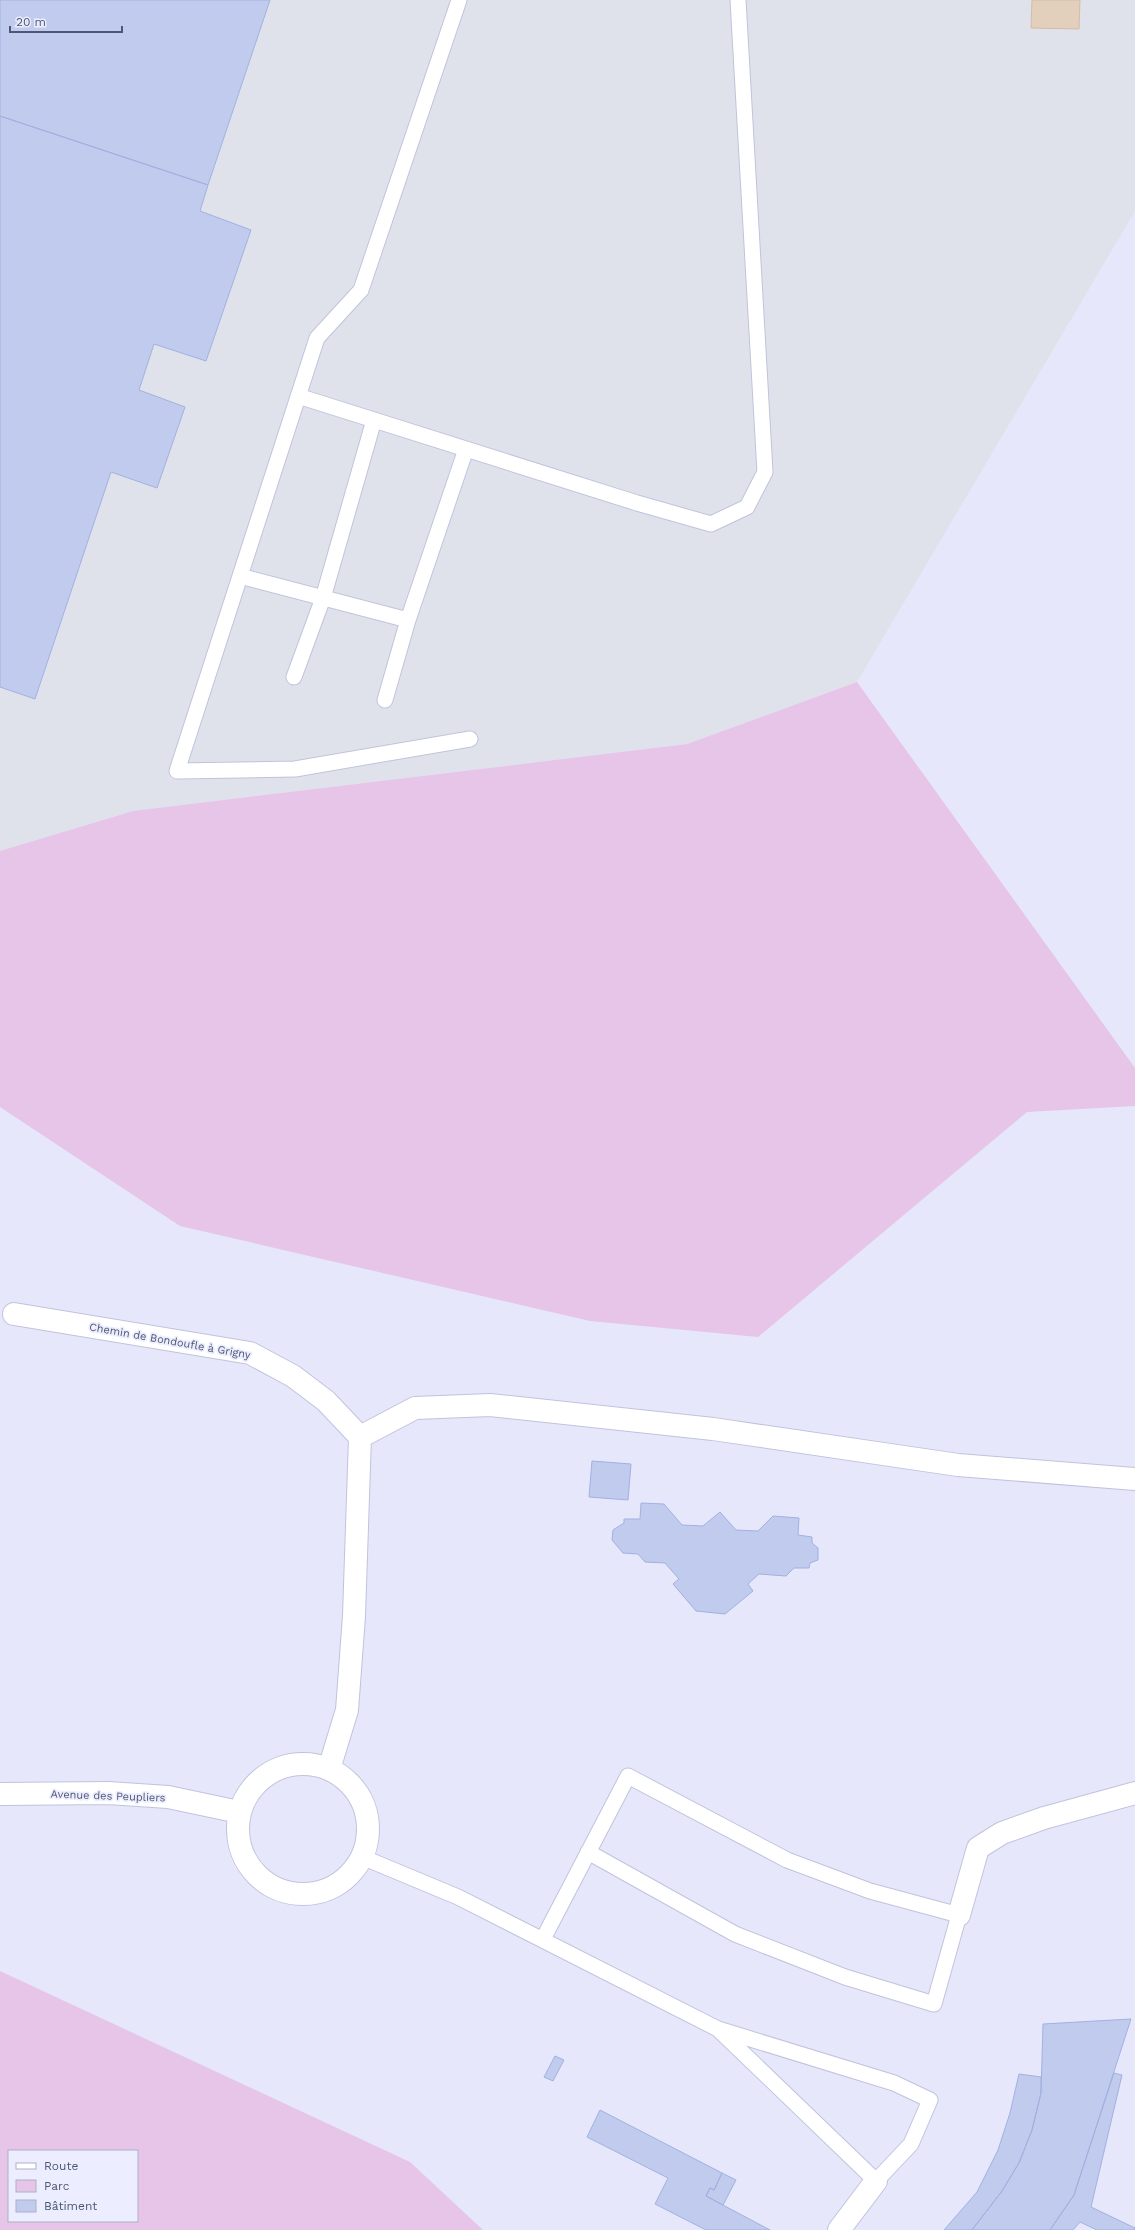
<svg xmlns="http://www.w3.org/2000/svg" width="1135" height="2230" viewBox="0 0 1135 2230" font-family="'Work Sans',sans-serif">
<rect width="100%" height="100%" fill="#e6e7fb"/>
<!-- industrial -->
<path fill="#e0e2eb" d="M0,0H1135V211L857,682L687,744L133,811L0,851Z"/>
<!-- green -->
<path fill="#e6c5e8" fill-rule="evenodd" d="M857,682L1135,1068V1106L1027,1112L758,1337L590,1321L180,1226L0,1107V851L133,811L687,744Z
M0,1971L410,2162L483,2230H0ZM9,2151H137V2221H9Z"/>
<!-- water -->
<path fill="#e3d0bc" stroke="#d4bca3" d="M1032,0H1080L1079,29L1031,28Z"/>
<!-- building -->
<path fill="#c0cbee" stroke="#a1b1e0" d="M0,0H270L208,185L0,116Z
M0,116L208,185L200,211L251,230L206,361L154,344L139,390L185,407L157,488L111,472L35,699L0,687Z
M592,1461L631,1464L628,1500L589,1497Z
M641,1503L664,1504L682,1525L703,1526L720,1512L736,1530L758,1531L773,1516L799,1518L798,1535L812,1537V1543L818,1548V1560L810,1563L809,1568H794L786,1576L759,1574L748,1584L753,1591L725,1614L696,1611L673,1584L679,1579L665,1563L645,1562L638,1554L623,1553L612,1540L613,1530L624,1523V1519H640Z
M1131,2019L1074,2195L1050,2230H972L1002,2191L1019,2163L1032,2130L1041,2093L1043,2024Z
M555,2056L564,2060L553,2081L544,2077Z
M1114,2073L1122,2075L1091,2207L1135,2228V2230H1097L1080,2222L1073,2230H1050L1074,2195Z
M1019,2074L1041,2077V2093L1032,2130L1019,2163L1002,2191L972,2230H944L977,2192L998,2150L1010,2113Z
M600,2110L722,2173L714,2190L710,2188L706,2196L770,2230H706L655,2204L668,2178L587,2137Z
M722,2173L736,2180L723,2205L706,2196L710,2188L714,2190Z"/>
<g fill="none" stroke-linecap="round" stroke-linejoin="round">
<!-- service casing -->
<g stroke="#bfc4dc" stroke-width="17">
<path id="service" d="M459,0L361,290L317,338L177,771L295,769L470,739
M298,396L637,503L711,524L747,507L765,472L738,0
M240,576L408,620
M294,677L323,598L374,420
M385,700L408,620L466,449
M362,1857L458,1897L718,2029
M543,1939L628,1776L787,1860L870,1891L959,1915L934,2004L845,1977L735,1934L588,1852
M718,2029L894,2083L930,2100L911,2144L876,2181Z"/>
</g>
<!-- minor casing -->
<g stroke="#bfc4dc" stroke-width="24">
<path id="minor" d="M14,1314L250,1353L293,1376L326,1401L360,1437
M360,1437L415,1408L490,1405L713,1429L958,1465L1135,1479
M238 1829a65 65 0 1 1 130 0a65 65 0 1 1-130 0Z
M329,1769L347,1710L354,1616L360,1437
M0,1794L108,1793L168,1797L239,1812
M959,1915L978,1848L1002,1833L1044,1818L1135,1793
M839,2230L876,2181"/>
</g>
<!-- service -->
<use href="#service" stroke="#fff" stroke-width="15"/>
<!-- minor -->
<use href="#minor" stroke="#fff" stroke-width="22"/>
</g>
<g text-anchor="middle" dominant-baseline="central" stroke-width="3.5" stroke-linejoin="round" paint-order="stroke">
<!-- street labels -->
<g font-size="11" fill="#4d5772" stroke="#ecedfe">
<text transform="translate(170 1341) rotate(10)">Chemin de Bondoufle à Grigny</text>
<text transform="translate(108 1796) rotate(2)">Avenue des Peupliers</text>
</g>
</g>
<!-- legend -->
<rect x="8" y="2150" width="130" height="72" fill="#ecedfe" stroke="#acb1c6"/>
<rect x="16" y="2163" width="20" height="6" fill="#ffffff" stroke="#acb1c6"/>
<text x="44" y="2170" font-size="12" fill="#4d5772">Route</text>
<rect x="16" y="2180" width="20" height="12" fill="#e6c5e8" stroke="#acb1c6"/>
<text x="44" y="2190" font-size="12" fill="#4d5772">Parc</text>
<rect x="16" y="2200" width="20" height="12" fill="#c0cbee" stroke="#acb1c6"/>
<text x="44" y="2210" font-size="12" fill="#4d5772">Bâtiment</text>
<!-- scale -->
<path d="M10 26v6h112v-6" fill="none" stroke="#4d5772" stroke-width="2"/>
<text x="16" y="26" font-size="12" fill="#4d5772" stroke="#ecedfe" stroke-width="3" paint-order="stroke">20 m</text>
</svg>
